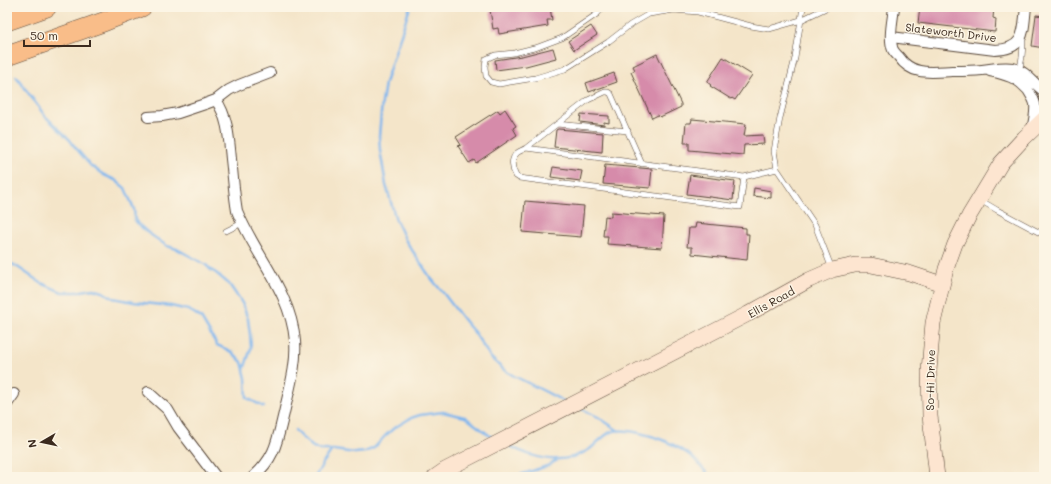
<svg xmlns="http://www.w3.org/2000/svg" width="1051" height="484" viewBox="0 0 1051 484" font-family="Mali,sans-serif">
<rect width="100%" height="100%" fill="#fcf5e5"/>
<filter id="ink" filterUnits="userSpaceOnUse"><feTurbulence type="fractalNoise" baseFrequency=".025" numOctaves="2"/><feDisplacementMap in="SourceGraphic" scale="8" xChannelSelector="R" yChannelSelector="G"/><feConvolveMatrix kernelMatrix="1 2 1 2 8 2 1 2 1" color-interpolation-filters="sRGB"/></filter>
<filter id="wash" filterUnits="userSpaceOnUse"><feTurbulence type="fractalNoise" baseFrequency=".012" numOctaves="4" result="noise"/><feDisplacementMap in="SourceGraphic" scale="16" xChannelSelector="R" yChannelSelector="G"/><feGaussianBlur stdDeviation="0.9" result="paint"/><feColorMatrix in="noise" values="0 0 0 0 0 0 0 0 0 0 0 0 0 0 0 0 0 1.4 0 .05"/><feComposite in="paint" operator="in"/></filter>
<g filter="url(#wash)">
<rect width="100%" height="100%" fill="#f4e5c9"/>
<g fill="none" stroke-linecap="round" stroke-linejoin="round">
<!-- stream -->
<path stroke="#7fb6ee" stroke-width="2.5" d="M410,7L385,83L382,102L379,136L380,150L386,185L396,220L406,241L430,277L444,294L466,323L474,332L491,358L504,370L514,376L546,392L565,402
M16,76L45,116L70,140L75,147L91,166L104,175L115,180L125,188L134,209L135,220L138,224L147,232L167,246L177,249L206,265L211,270L216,273L229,284L242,303L248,319L250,334L251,348L244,370
M7,261L19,268L41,283L62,292H76L93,289L103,292L113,298L134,302L171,306L188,310L194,313L201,318L217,345L232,352L242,362L246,378L247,398L264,407
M578,407L598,417L619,431
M295,430L300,436L313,447L320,450H334L355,453L365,452L374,448L385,436L394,428L411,418L420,415L443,412L465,417L489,435L494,438
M506,444C533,459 562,467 590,449C596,444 604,435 611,432C624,427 653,436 665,441C674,445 684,450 692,457C698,462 704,470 710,477
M315,477L323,463L332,450
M514,477L547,466L556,461"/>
</g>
<g id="blocks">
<!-- building -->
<path fill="#d68baa" d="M494,7H550L552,20H547L548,26L499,34L498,28L493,29L490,10L494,9Z
M920,7H994L993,18L996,19L995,32L918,23Z
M1036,15L1044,16V48L1032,46Z
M591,26L597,35L574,50L568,41Z
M553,48L556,58L526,66L496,70L495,60L522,56Z
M657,54L681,104V107L660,117L658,115L652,118L631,72L635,70L633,66Z
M723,57L752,75L735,100L732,98L731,99L710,86L711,85L707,82Z
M614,73L617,82L589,92L586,83Z
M505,109L516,126L513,128L517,135L476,163L474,160L469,163L458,146L461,145L456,137L498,110L500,113Z
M581,114L609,116V123L604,122V125L580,122Z
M692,119L746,124L744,136L763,135L764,144L744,145L743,155L689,150V143H684L686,123H691Z
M558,129L603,133L602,152L554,147L556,130Z
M605,165L652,169L650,188L603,184Z
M553,167L582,171L580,181L551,177Z
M690,175L735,181L733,200L687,194Z
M754,188L771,191V198L753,196Z
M525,201L584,206L581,237L522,232Z
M611,212L664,216L662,248L607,244L608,236H603L605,216L611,217Z
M696,223L746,228V234H749L747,260L692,254V247H687L689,228H695Z"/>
</g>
</g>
<g filter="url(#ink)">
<use href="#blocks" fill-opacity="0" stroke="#574638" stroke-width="1"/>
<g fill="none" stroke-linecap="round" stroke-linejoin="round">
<!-- lane casing -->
<g stroke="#574638" stroke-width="6">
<path id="lane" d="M603,7L597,14L562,38L538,47L514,53L495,55L486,59L485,67L486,76L491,82L499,84L535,78L565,69L608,42L630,25L649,14L674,10L698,12L751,26L769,29L801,20L828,7
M646,7L649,14
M803,7L795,58L780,118L774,151L777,169L815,225L832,269
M1019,70C1023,60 1023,48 1023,37
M557,124L628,131
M526,148L588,100L605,92H608L611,94L642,164
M744,177L740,207L519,178L516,176C512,169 510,159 517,153C519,151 523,150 526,148L744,177L777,169
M980,200L997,210L1044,235
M226,231L242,223"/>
</g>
<!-- street casing -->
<g stroke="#574638" stroke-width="12">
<path id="street" d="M894,7C893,19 888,38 893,50C894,52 897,55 899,57C912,76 931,72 952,71C962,71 972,71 982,70C993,69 1002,66 1013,68C1027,71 1033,84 1044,91
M891,37L995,50C1026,49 1023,31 1026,7
M990,71C1005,74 1018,78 1028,90C1031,95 1034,99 1035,104C1036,113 1034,121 1032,129
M216,100C228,117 229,139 231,159C233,176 234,194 237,211C255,255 291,292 295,341C297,365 289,390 284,413C277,441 276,457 253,477
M148,117L162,116L178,113L205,104L216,100L229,90L239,85L270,73
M148,392L168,410L178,427L216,477
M7,404L9,401L14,394"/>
</g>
<!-- secondary casing -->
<g stroke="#574638" stroke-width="16">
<path id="secondary" d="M435,477L445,470L748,314L809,280L832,270L855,265H871L909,273L942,284
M937,477L930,416L929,371L931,346L933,323L946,269L955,244L969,216L1001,163L1024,138L1044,119"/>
</g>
<!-- highway casing -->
<g stroke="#574638" stroke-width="20">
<path id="highway" d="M7,21L47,7
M7,56L106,21L142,7"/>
</g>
<!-- lane -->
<use href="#lane" stroke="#fff" stroke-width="5"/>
<!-- street -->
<use href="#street" stroke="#fff" stroke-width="10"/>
<!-- secondary -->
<use href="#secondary" stroke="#fde5d0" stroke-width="15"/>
<!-- highway -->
<use href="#highway" stroke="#f9bd89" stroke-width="19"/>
</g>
</g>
<g text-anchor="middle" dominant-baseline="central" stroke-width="3" stroke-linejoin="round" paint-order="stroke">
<!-- street labels -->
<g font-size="11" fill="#3b2a1e" stroke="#fcf5e5">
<text transform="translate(951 32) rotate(7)">Slateworth Drive</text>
<text transform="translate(771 302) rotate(-29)">Ellis Road</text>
<text transform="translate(930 380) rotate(-89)">So-Hi Drive</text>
</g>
</g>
<!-- margin -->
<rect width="1051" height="484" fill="none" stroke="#fcf5e5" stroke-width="24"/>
<!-- north arrow -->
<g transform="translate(42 442) rotate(261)" stroke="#fcf5e5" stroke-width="3" paint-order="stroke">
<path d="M0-3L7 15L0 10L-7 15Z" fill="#3b2a1e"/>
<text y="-6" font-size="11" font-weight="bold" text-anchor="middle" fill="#3b2a1e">N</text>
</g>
<!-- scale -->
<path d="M24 40v6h66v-6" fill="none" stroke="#3b2a1e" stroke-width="2"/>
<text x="30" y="40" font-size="12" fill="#3b2a1e" stroke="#fcf5e5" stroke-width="3" paint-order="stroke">50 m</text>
</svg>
